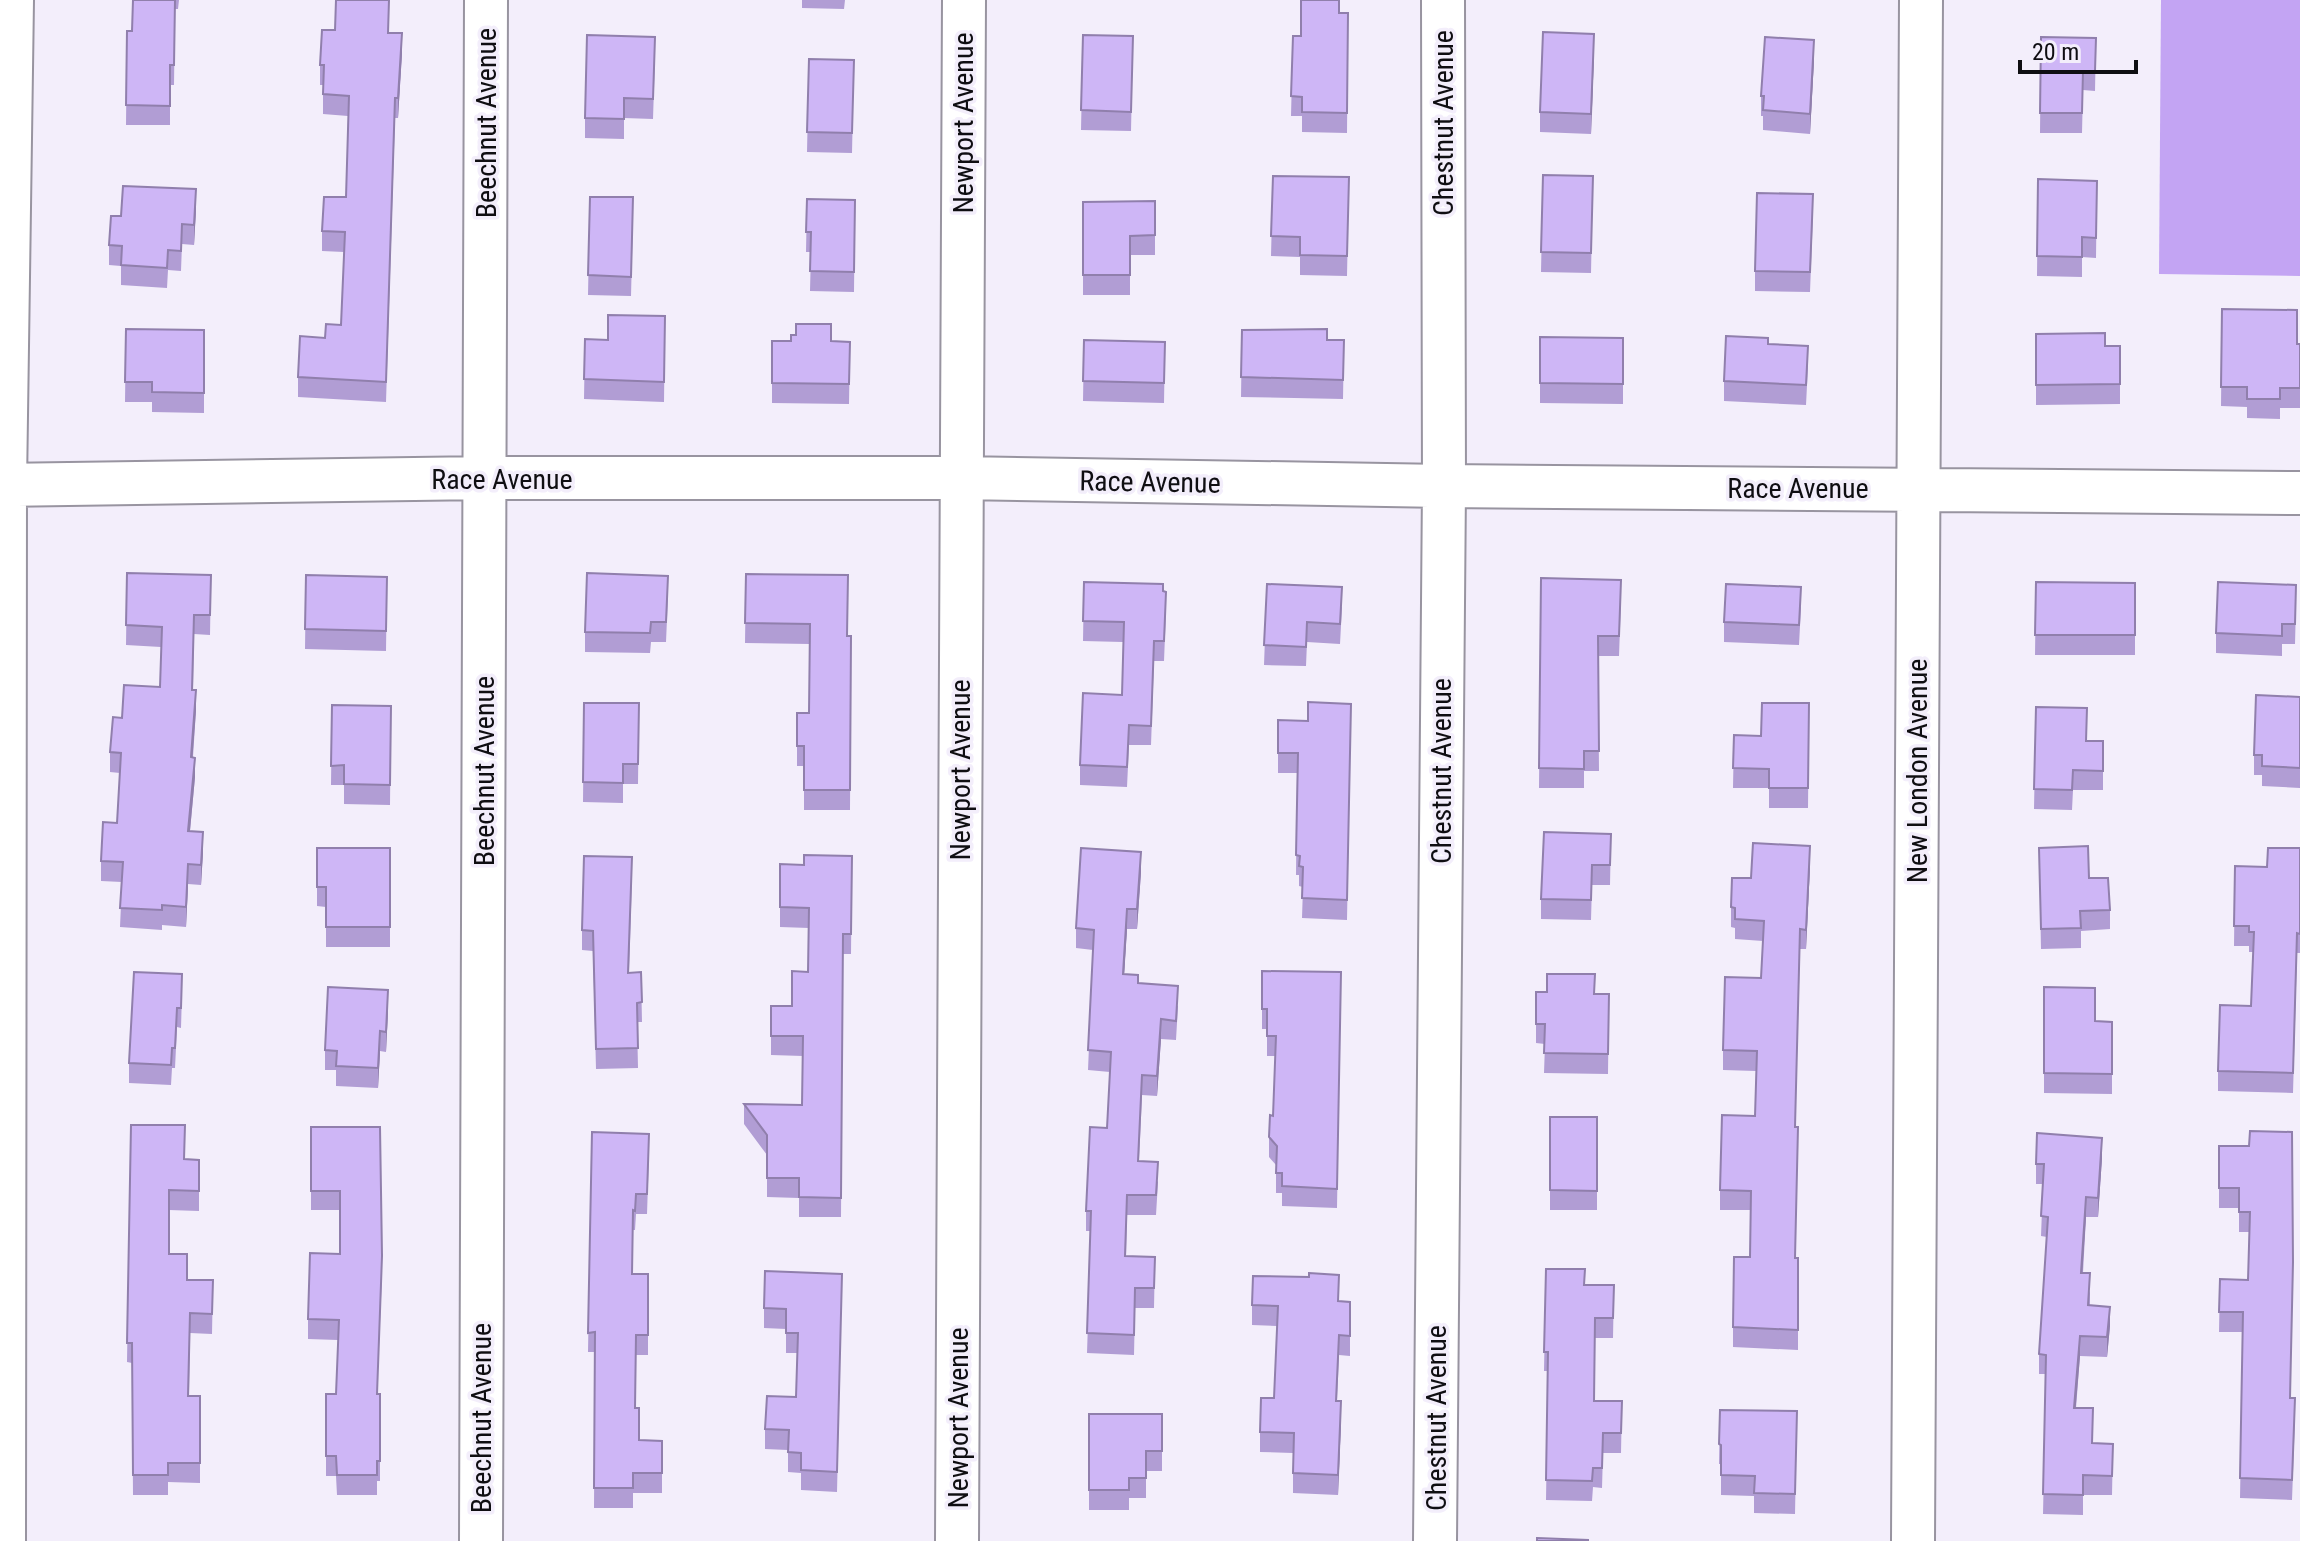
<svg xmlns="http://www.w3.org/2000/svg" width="2300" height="1541" viewBox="0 0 2300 1541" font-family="'Roboto Condensed',sans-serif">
<rect width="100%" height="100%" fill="#f3eefb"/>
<!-- forest -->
<path fill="#c3a4f3" d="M2161,0H2300V276L2159,274Z"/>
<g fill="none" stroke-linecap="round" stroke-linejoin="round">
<!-- street casing -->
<g stroke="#9894a0" stroke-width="46">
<path id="street" d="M0,485L485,478H961L1444,486L2300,493
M4,1541L5,485L12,0
M481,1541L486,0
M957,1541L964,0
M1435,1541L1444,486L1443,0
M1913,1541L1921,0"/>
</g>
<!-- street -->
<use href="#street" stroke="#fff" stroke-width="42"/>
</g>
<!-- wall -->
<path fill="#b19dd4" d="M133,0H179L178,9H175L174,85H170V125H126L127,31H132Z
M802,0H845L844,9L802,8Z
M1339,13H1348L1347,133L1302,132V116H1291L1293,36H1301Z
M335,30L388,33L402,53L398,118H395L386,402L298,397V377L325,338L341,325L344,252L322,251V231L346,197L348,116L323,114V85H320V65Z
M1083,35L1133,36L1131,131L1081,130Z
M2041,37L2096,38L2095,91L2083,90L2082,133H2040Z
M1594,54L1591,134L1540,132V112Z
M655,57L653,119L624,118V139L585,138V118Z
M809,59L854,60L852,153L807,152Z
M1814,60L1810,134L1763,130V116H1761V96Z
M1543,175L1593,176L1591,273L1541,272Z
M1273,176L1349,177L1347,276L1300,275V257L1271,256Z
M2038,179L2097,181L2096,258L2082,257V277L2037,276Z
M590,197L633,217L631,296L588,295Z
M807,199L855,200L854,292L810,291L811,252H806Z
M1155,201V255H1130V295H1083V202Z
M196,209L194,245L182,244L181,271L168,270L167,288L121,285V266L109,265V245L121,216Z
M1813,214L1810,292L1755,291V271Z
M2222,309L2297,344H2300V408H2280V419L2247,418V407L2221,406Z
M665,316L664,402L584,399L585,339L608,340Z
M126,329L204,330V413L152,412V402H125Z
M1242,330L1327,340H1344L1343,399L1241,397Z
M2036,334L2105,346H2120V404L2036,405Z
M1540,337L1623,338V404L1540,403Z
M1084,340L1165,342L1164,403L1083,401Z
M772,341L850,342L849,404L772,403Z
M1768,344L1808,366L1806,405L1724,401V381Z
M127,573L211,575L210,635L194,634L193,690L196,710L193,757L195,777L190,831L203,852L201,885L188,884L186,927L162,925V930L120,927L122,882L101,881V861L117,823L120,773L110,772V752L122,718L160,687L161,647L126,645Z
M746,574L847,636H851L850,810H804V766H797V713H809L810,644L745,643Z
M306,575L387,577L386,651L305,649Z
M1541,578L1621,600L1619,656H1598L1599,771H1584V788H1539Z
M1084,582L1163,591L1166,611L1164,661H1154L1151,745H1129L1127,787L1080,785V765L1122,695L1123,642L1083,641Z
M2036,582L2135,583V655H2035Z
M1267,584L1342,607L1340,644L1307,642L1306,666L1264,665Z
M668,596L666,642H651L650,653L585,652V632Z
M2296,605L2295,644H2282V656L2216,653V633Z
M1801,607L1799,645L1724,642V622Z
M2300,697V788L2262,786V775H2254V755Z
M584,703H639L638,784H623V803L583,802Z
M1809,703L1808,808H1769V788H1733L1734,735L1761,736Z
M1351,704L1347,920L1302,918L1303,887L1299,886V875H1296L1297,773H1278V720L1308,721Z
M332,705L391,706L390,805L344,804V785H331Z
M2036,707L2087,741H2103V790H2073L2072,810L2034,809Z
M1611,834L1610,885H1592L1591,920L1541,919V899Z
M317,848H390V947H326V907L317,906Z
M2039,848L2089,878L2110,910V929L2081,931V948L2041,949Z
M2300,848V953H2297L2293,1093L2218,1091V1071L2251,1006L2253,952H2249V946H2234L2235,866L2267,867Z
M852,856L851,954H843L841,1217H799V1198L767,1197V1155L744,1124V1104L802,1105L803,1056L771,1055V1006H792L808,972L809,928L780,927V864L804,865Z
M1810,866L1806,949H1800L1795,1127V1258H1798V1350L1733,1347V1327L1750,1257L1751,1210H1720V1190L1755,1116L1756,1071L1723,1070V1050L1761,978L1763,941L1735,939V928L1731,927V907L1751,878Z
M1141,872L1137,929H1127L1124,974L1178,1006L1176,1040L1161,1039L1157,1096L1142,1095L1139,1161L1158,1182L1156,1215H1127L1126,1256L1155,1257L1154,1308H1135L1134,1355L1087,1353L1091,1231H1086V1211L1107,1128L1110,1072L1088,1070L1093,950L1076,948V928Z
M632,877L629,973L641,972L642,1022H637L638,1068L596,1069L593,951L582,950V930Z
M1262,971L1341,972L1337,1208L1282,1206V1193H1276V1165L1269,1157V1137L1273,1116L1275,1056H1267V1029H1262Z
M2044,987L2095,1021L2112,1022V1094L2044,1093Z
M1536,992L1609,994L1608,1074L1544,1073L1545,1044L1536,1043Z
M182,994L181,1028L177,1027L175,1068H172L171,1085L129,1083V1063Z
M388,1010L386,1052L380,1051L378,1088L336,1086V1070H325V1050Z
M1550,1117H1597V1210H1550Z
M131,1125L184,1159L199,1160V1211L169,1210V1254L187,1280H213L212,1334L190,1333L189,1396H200V1483L168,1482V1495H133L132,1363L127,1362Z
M311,1127L382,1275L377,1394H380V1481H377V1495H337L336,1476H326V1394H336L338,1340L308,1339V1319L340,1254V1210H311Z
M592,1132L649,1154L647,1214H636L635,1230H633L632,1274H648V1355H636L635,1408L639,1440L662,1441V1493H633V1508H594L595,1352H588Z
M2219,1146H2249L2291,1398L2295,1418L2292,1500L2240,1498L2243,1332H2219L2220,1279L2248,1280L2249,1232H2239V1208H2219Z
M2102,1158L2098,1217H2086L2083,1273L2090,1293V1305L2110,1326L2107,1357L2080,1356L2076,1408L2093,1443L2113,1444L2112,1495H2083V1515L2043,1514L2046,1374H2039V1354L2047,1237L2041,1236L2043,1184H2036V1164Z
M1546,1269L1585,1285H1614L1613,1338H1595L1594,1401H1622L1621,1453H1603L1602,1488L1593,1487L1592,1501L1546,1500L1548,1371H1544Z
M842,1274L837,1492L801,1490V1473L788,1472V1450L765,1449V1429L796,1397L797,1353H786V1329L764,1328V1308Z
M1339,1301L1350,1302V1356L1339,1355L1337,1401L1341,1421L1338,1495L1293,1493V1453L1260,1452V1432L1274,1398L1277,1326L1252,1325V1305Z
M1720,1410L1797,1411L1795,1514L1754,1513V1496L1721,1495V1464H1719Z
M1089,1414H1162V1471H1146V1498H1129V1510H1089Z"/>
<!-- shaded-wall -->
<path fill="#907fac" d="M402,33V53L398,118V98Z
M1594,34V54L1591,134V114Z
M1814,40V60L1810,134V114Z
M196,189V209L194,245V225Z
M196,690V710L191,777V757Z
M195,758V777L188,851V831Z
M203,832V852L201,885V865Z
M1810,846V866L1806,949V930Z
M1141,852V872L1137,929V909Z
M188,864V884L186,927V907Z
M1127,909V929L1123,994V974Z
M388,990V1010L386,1052V1032Z
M1161,1019V1039L1157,1096V1076Z
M380,1031V1051L378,1088V1068Z
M2102,1138V1158L2098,1217V1198Z
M2086,1197V1217L2081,1292V1273Z
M2110,1307V1326L2107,1357V1337Z
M2080,1336V1356L2074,1427V1408Z
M1341,1401V1421L1338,1495V1475Z"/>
<!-- building -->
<path fill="#ceb6f6" stroke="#907fac" stroke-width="2" d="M133,0H175L174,65H170V106L126,105L127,31H132Z
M336,0H389L388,33H402L398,98H395L386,382L298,377L300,336L325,338L326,324L341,325L345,232L322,231L324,197H346L349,96L323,94L324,65H320L322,30H335Z
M1301,0H1339V13H1348L1347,113L1302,112V97L1291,96L1293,36H1301Z
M1543,32L1594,34L1591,114L1540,112Z
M587,35L655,37L653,99L624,98V119L585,118Z
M1083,35L1133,36L1131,112L1081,110Z
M1765,37L1814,40L1810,114L1763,110L1764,96H1761Z
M2041,37L2096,38L2095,71H2083L2082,113H2040Z
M809,59L854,60L852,133L807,132Z
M1543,175L1593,176L1591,253L1541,252Z
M1273,176L1349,177L1347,256L1300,255V237L1271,236Z
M2038,179L2097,181L2096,238L2082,237V257L2037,256Z
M123,186L196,189L194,225L182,224L181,251L168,250L167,268L121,265L122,246L109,245L111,216H121Z
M1757,193L1813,194L1810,272L1755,271Z
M590,197H633L631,277L588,275Z
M807,199L855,200L854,272L810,271L811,232H806Z
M1155,201V235L1130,236V275H1083V202Z
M2222,309L2297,310V344H2300V388H2280V399H2247V387H2221Z
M608,315L665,316L664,382L584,379L585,339L608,340Z
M796,324H831V341L850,342L849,384L772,383V341H791V335H796Z
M126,329L204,330V393L152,392V382H125Z
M1327,329V340H1344L1343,380L1241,377L1242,330Z
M2105,333V346H2120V384L2036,385V334Z
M1726,336L1768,338V344L1808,346L1806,385L1724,381Z
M1540,337L1623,338V384L1540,383Z
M1084,340L1165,342L1164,383L1083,381Z
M127,573L211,575L210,615H194L192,690H196L191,757L195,758L188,831L203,832L201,865L188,864L186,907L162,905V910L120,908L123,862L101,861L103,822L117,823L121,753L110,752L113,717L122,718L124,685L160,687L162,627L126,625Z
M587,573L668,576L666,622H651L650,633L585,632Z
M746,574L848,575L847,636H851L850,790H804V746H797V713H809L810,624L745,623Z
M306,575L387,577L386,631L305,629Z
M1541,578L1621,580L1619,636H1598L1599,751H1584V769L1539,768Z
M1084,582L1163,584V591L1166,592L1164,641H1154L1151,726L1129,725L1127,767L1080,765L1083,693L1122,695L1124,622L1083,621Z
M2036,582L2135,583V635H2035Z
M2218,582L2296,585L2295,624H2282V636L2216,633Z
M1267,584L1342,587L1340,624L1307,622L1306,647L1264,645Z
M1726,584L1801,587L1799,625L1724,622Z
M2256,695L2300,697V768L2262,766V755H2254Z
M1308,702L1351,704L1347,900L1302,898L1303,867L1299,866L1300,856L1296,855L1298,753H1278V720L1308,721Z
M584,703H639L638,764H623V783L583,782Z
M1762,703H1809L1808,788H1769V769L1733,768L1734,735L1761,736Z
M332,705L391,706L390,785L344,784V765L331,766Z
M2036,707L2087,708L2086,741H2103V771L2073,770L2072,790L2034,789Z
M1544,832L1611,834L1610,865H1592L1591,900L1541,899Z
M1753,843L1810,846L1806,930L1800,929L1795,1127H1798L1795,1258H1798V1330L1733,1327L1734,1257H1750L1751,1191L1720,1190L1722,1115L1755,1116L1757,1051L1723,1050L1725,977L1761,978L1764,921L1735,919V908L1731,907L1732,878H1751Z
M2088,846L2089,878H2108L2110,910L2080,911L2081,928L2041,929L2039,848Z
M317,848H390V927H326V887H317Z
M1081,848L1141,852L1137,909H1127L1123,974L1138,975V983L1178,986L1176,1021L1161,1019L1157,1076L1142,1075L1138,1161L1158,1162L1156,1195H1127L1125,1256L1155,1257L1154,1288H1135L1134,1335L1087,1333L1091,1211H1086L1090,1127L1107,1128L1111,1052L1088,1050L1094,930L1076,928Z
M2268,848H2300V934L2297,933L2293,1073L2218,1071L2220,1005L2251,1006L2254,932H2249V926H2234L2235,866L2267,867Z
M804,855L852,856L851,934H843L841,1198L799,1197V1178H767V1135L744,1104L802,1105L803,1036H771V1006H792V971L808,972L809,908L780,907V864L804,865Z
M584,856L632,857L628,973L641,972L642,1002L637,1003L638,1048L596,1049L593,931L582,930Z
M1262,971L1341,972L1337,1189L1282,1186V1173H1276L1277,1146L1269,1137L1270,1115L1273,1116L1276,1036H1267V1009H1262Z
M134,972L182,974L181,1008H177L175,1048H172L171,1065L129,1063Z
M1547,974H1595L1594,994H1609L1608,1054L1544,1053L1545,1024H1536V992H1547Z
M328,987L388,990L386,1032L380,1031L378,1068L336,1066L337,1051L325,1050Z
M2044,987L2095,988V1021L2112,1022V1074L2044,1073Z
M1550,1117H1597V1191L1550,1190Z
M131,1125H185L184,1159L199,1160V1191L169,1190V1254H187V1280H213L212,1314L190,1313L188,1396H200V1463H168V1475H133L132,1343H127Z
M311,1127H380L382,1256L377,1394H380V1461H377V1475H337L336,1456H326V1394H336L339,1320L308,1319L310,1253L340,1254V1191H311Z
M2250,1131L2292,1132L2293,1262L2290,1398H2295L2292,1480L2240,1478L2243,1312H2219L2220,1279L2248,1280L2250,1212H2239V1188H2219V1146H2249Z
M592,1132L649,1134L647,1194H636L635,1211L633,1210L632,1274H648V1335H636L635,1408H639V1440L662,1441V1473H633V1488H594L595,1332L588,1333Z
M2037,1133L2102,1138L2098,1198L2086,1197L2081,1273H2090L2088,1305L2110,1307L2107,1337L2080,1336L2074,1408H2093L2092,1443L2113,1444L2112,1476L2083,1475V1495L2043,1494L2046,1355L2039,1354L2048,1217L2041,1216L2044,1164H2036Z
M1546,1269H1585L1584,1285H1614L1613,1318H1595L1594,1401H1622L1621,1433H1603L1602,1468H1593L1592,1481L1546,1480L1548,1352H1544Z
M765,1271L842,1274L837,1472L801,1470V1453L788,1452L789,1430L765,1429L767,1396L796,1397L798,1333H786V1309L764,1308Z
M1309,1273L1339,1275L1338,1301L1350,1302V1336L1339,1335L1336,1401H1341L1338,1475L1293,1473L1294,1433L1260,1432L1261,1398H1274L1278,1306L1252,1305L1253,1276L1309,1277Z
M1720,1410L1797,1411L1795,1494L1754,1493L1755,1476L1721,1475V1445L1719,1444Z
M1089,1414H1162V1451H1146V1478H1129V1490H1089Z
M1537,1538L1588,1540V1541H1537Z"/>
<g text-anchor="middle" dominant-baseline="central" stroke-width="7" stroke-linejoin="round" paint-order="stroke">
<!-- street labels -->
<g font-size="28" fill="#0f0e12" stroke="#f3eefb">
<text transform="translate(486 123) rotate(-90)">Beechnut Avenue</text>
<text transform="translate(963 123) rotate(-90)">Newport Avenue</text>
<text transform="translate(1443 123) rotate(-90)">Chestnut Avenue</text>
<text x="502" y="479">Race Avenue</text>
<text transform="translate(1150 482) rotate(1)">Race Avenue</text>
<text x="1798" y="488">Race Avenue</text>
<text transform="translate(960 770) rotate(-90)">Newport Avenue</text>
<text transform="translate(484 771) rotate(-90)">Beechnut Avenue</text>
<text transform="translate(1441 771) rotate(-90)">Chestnut Avenue</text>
<text transform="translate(1917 771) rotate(-90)">New London Avenue</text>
<text transform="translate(481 1418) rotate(-90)">Beechnut Avenue</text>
<text transform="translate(958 1418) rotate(-90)">Newport Avenue</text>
<text transform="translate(1436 1418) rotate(-90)">Chestnut Avenue</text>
</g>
</g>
<!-- scale -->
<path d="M2020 60v12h116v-12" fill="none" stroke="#0f0e12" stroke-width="4"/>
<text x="2032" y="60" font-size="24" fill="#0f0e12" stroke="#f3eefb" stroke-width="6" paint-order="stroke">20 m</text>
</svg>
